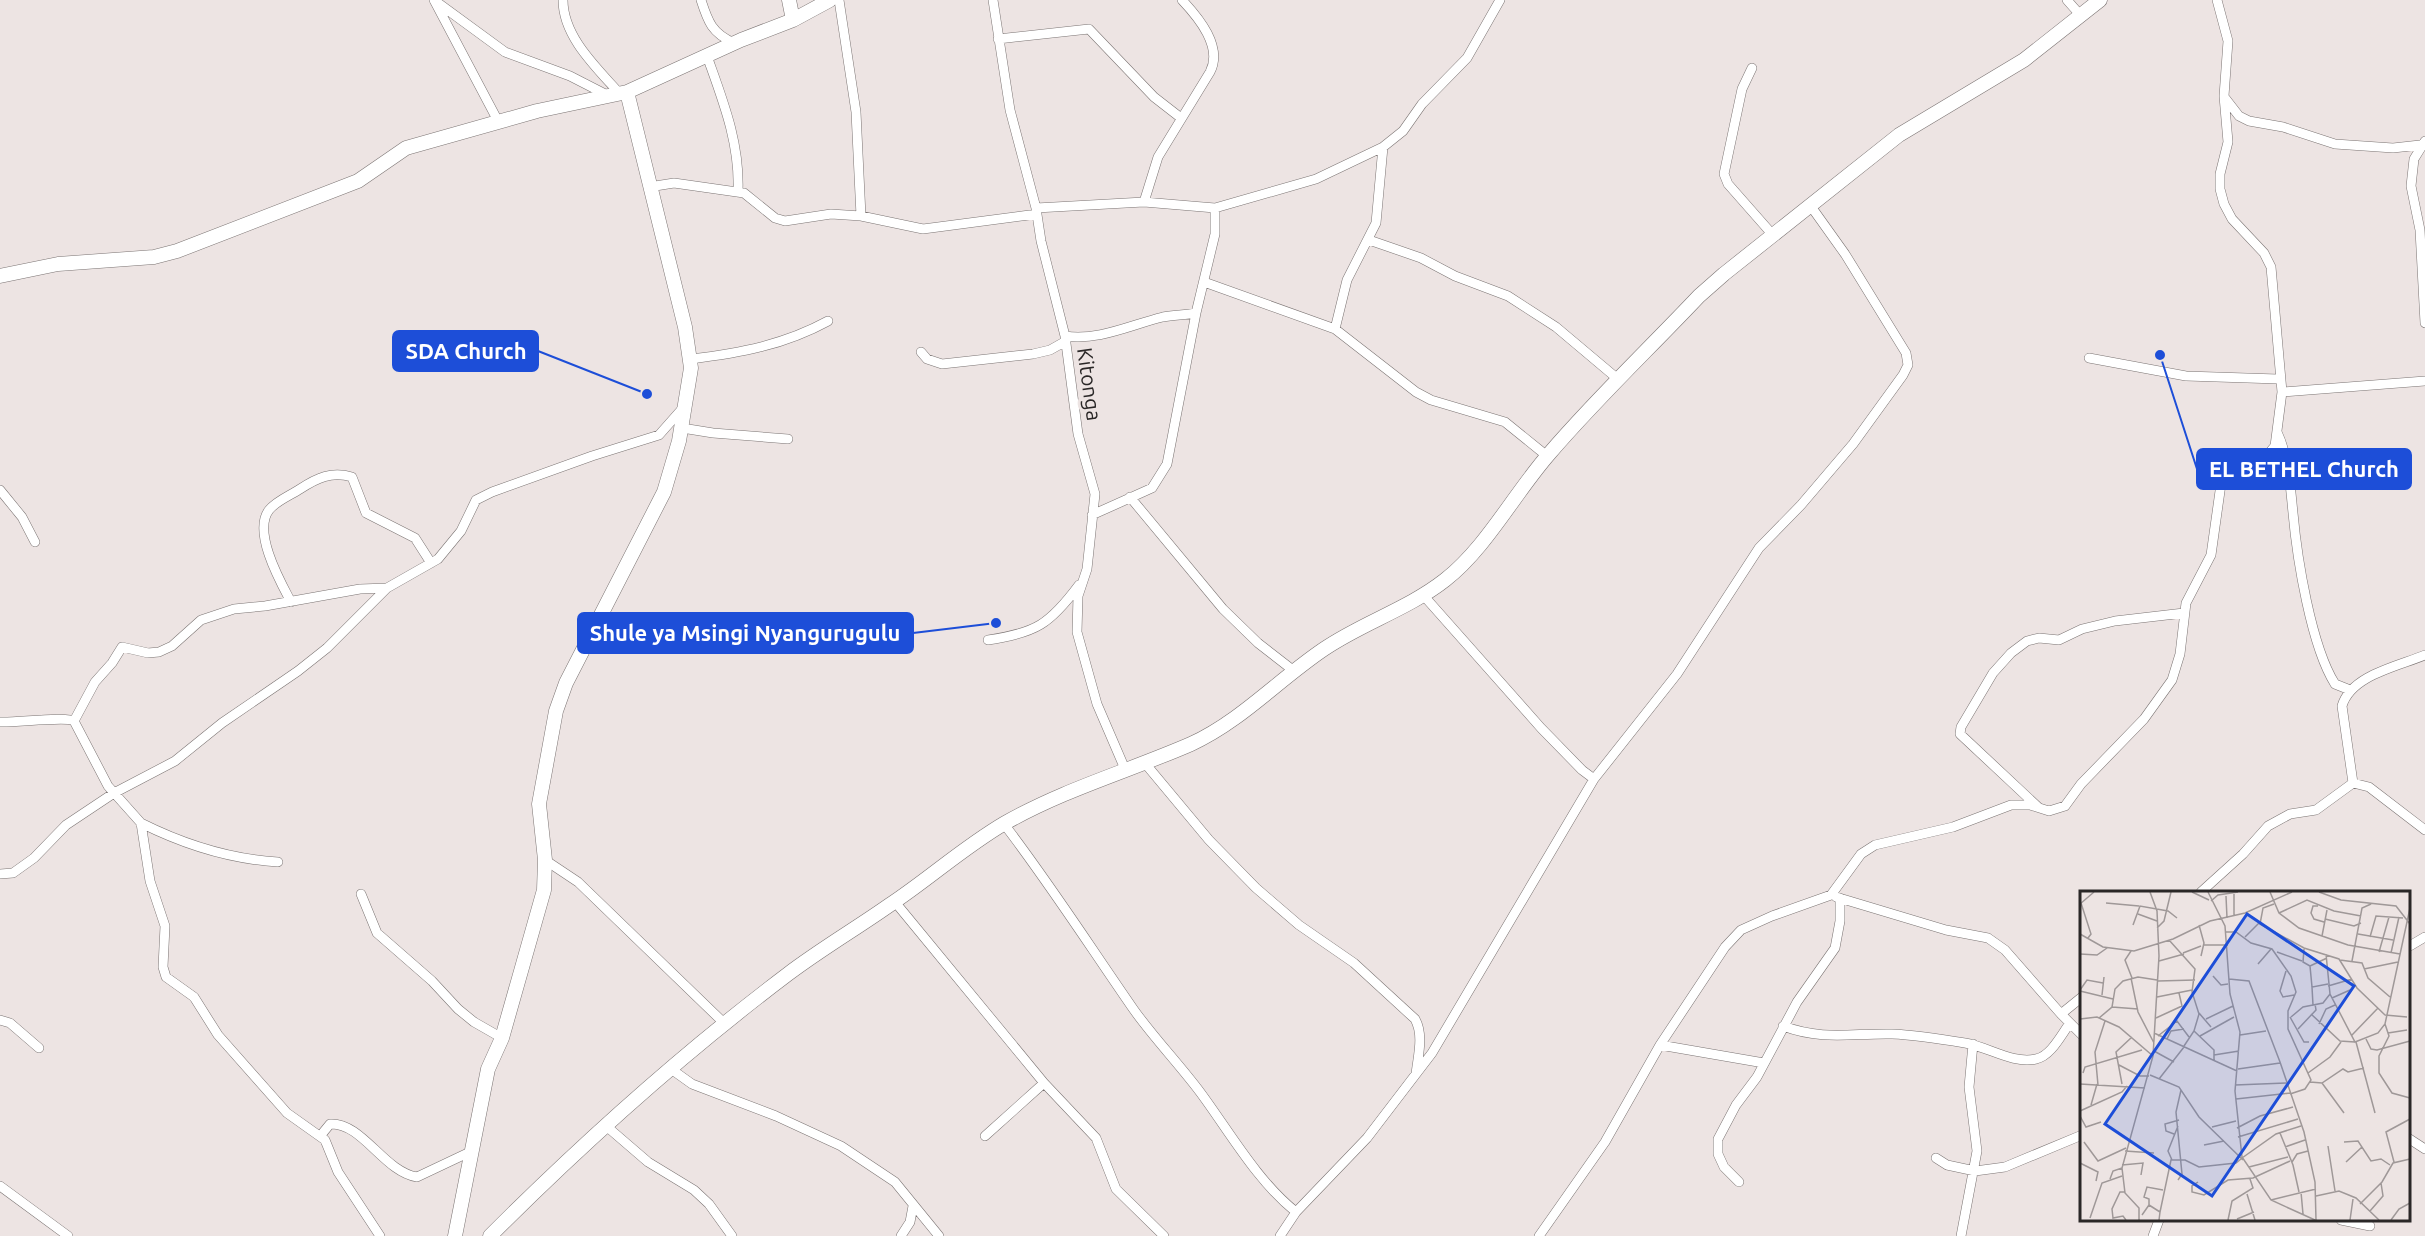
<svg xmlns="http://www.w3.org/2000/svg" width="2425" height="1236" viewBox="0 0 2425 1236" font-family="Ubuntu,sans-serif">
<rect width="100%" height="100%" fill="#ede4e3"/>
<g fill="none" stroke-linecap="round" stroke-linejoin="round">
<!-- street casing -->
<g stroke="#7b7473" stroke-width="10">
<path id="street" d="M434,0L505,52L570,76L609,96
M563,0C563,37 597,68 620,94
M701,0C708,22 712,33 734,43
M839,0L856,112L861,216
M993,0L1010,110L1036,208L1041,241L1065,336L1078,434L1095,494L1087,569L1078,596L1077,632L1097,704L1125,769
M2067,0L2082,17
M435,2L498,121
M998,39L1089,29L1154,97L1181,118
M707,56C723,101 740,143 738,192
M1752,68L1742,89L1724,174L1728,184L1772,234
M2225,98L2239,116L2249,121L2283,127L2335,144L2393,148L2420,145
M2425,141L2414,159L2411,186L2420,230L2425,323
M649,187L674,183L744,193L775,218L785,221L831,214L861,216L923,229L1037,214
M1144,202L1158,157L1210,72C1223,47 1199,18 1182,0
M1036,208L1144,202L1215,208L1316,179L1383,147L1403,131L1422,104L1467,58L1500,0
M1369,240L1421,258L1455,276L1508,296L1556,327L1619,380
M1204,282L1335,329L1416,392L1431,400L1505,422L1547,456
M1335,329L1347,280L1376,223L1383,147
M1065,336C1099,341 1130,325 1163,317C1173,315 1185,315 1196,313
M921,352L927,359L942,364L1033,354L1050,350L1066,341
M2089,358L2186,376L2278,379
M691,359C740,353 784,345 828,321
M2282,392L2425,381
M682,428L713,433L788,439
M2277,432C2289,458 2290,484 2293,513C2297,558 2311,646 2335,684L2350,690
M0,490L22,517L35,542
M1130,497L1223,609L1258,643L1294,671
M1092,515L1152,488L1167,464L1196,313L1215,234V208
M1424,596L1541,728L1582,770L1594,779
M291,602C281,583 252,532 269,510C276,501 291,495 300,489C317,478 331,471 352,477L366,513L415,538L431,563
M988,640C1036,633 1050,624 1079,585
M74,721L95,682L112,663L122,647L148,653L159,652L172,646L201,620L234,609L265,606L360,589L387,588
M0,722C15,723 66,716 74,721L108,786L141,823L150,881L165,926L163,967L166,977L194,997L218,1035L287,1113L325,1140L338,1172L380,1236
M1144,762L1209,840L1256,888L1299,925L1354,963L1415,1019C1424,1035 1418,1056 1416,1074
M2353,783L2342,706C2351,675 2399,666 2425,655
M2038,807L1960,734L1961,727L1993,673L2011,653L2027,641L2039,638L2059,640L2082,629L2115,621L2184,613
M141,823C185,845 229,859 278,862
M1004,824C1050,884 1091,948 1134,1010C1154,1038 1179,1064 1200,1092C1229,1131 1257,1181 1296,1212
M545,860L578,882L725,1024
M0,874L13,873L34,858L66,825L114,793L175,761L222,723L298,671L327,648L387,588L438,559L461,531L476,500L492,492L592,456L659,435L682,409
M2201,892L2243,854L2268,826L2290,814L2316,810L2353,783L2369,787L2425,830
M361,894L377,933L432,981L458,1009L474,1022L502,1038
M1836,897L1946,930L1988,938L2005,950L2061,1014
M895,902L1044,1083L1096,1138L1116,1189L1164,1236
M2408,947L2425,937
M2082,997L2061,1014L2082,1035
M0,1020L10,1023L39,1048
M1783,1026C1823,1041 1852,1033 1892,1034C1917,1035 1941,1039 1965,1043C1989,1047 2012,1064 2036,1059C2051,1056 2061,1035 2070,1023
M1660,1045L1764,1063
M671,1069L692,1084L776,1116L841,1146L895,1182L939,1236
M605,1125L648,1162L694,1190L709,1204L732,1236
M321,1135L330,1124C362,1122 384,1172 417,1177L472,1151
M985,1136L1044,1083
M2408,1138L2425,1149
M1936,1158L1947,1165L1975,1171L2005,1167L2082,1135
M1739,1182L1724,1167L1718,1154V1139L1736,1105L1757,1077L1797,1002L1835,948L1840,921V898
M0,1186L68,1236
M2341,1220L2370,1226
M901,1236L910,1222L913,1206
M1280,1236L1296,1212L1367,1138L1432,1053L1594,779L1677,674L1759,548L1801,505L1853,444L1903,375L1908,365L1906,353L1845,254L1810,205
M1539,1236L1605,1142L1660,1045L1725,947L1741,930L1772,916L1831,895L1861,854L1875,845L1953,827L2011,805H2030L2049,811L2065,806L2081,784L2144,719L2172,680L2180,654L2186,603L2211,555L2221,484L2230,473L2265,458L2275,446L2282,392L2271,267L2264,253L2232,219L2224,204L2220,189V174L2228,142L2224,96L2228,41L2217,0
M1961,1236L1977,1151L1969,1087L1973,1044
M2153,1236L2159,1220"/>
</g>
<!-- secondary casing -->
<g stroke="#7b7473" stroke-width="15">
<path id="secondary" d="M789,0L793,20
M0,276L58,264L154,257L177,251L358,181L406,148L537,111L627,92L741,40L793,20L830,0
M455,1236L488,1069L502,1038L544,890L545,860L539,804L556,711L566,683L664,492L679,441L691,368L685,327L627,92
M490,1236C584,1142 682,1054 788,974C821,949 857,928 891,904C930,878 964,847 1005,823C1065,789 1129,771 1191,744C1241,721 1278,680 1324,649C1362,623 1408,609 1445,580C1486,548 1514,494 1549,454C1596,399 1649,349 1699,296L1724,274L1899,135L2024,60L2100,0"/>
</g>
<!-- street -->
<use href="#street" stroke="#fff" stroke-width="9"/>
<!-- secondary -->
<use href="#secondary" stroke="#fff" stroke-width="14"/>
</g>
<g text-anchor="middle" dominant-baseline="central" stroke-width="6" stroke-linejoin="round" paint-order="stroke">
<!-- street labels -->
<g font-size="21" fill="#2a2727" stroke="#ede4e3">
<text transform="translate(1090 384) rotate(82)">Kitonga</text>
</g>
</g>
<!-- overview -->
<g transform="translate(2080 891)">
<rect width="330" height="330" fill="#ede4e3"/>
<path fill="none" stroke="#9f9898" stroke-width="1.5" d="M112,1L129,9M128,1L145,35L150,103L160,141L155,200L162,266L191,309L235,329M190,1L199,22L219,37L268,54L320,63M239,1L261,9L316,15L330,33M154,3V25M146,5L147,27M131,10L138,4L158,1M1,12L11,43L8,47M26,12L59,15M0,13L14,1M194,13L183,17L180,33L224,57L259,68L277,97L305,124M238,15H233L231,22L234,28L244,31M199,22L227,9L254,20L281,25M58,23L77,30M245,28L274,35L281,32M53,34L60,15L88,20L97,27M119,34L124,52L121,65M77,37L84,30L91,1M146,41H156L171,52L192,58L211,85L216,101L208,120V138L231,189L225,198L210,203M0,43L23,56L54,60L93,48L130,30L165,22L212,1M278,43L313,49M242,45L247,19M165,46L179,32M290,46L296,25L323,27M89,49L115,78L112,101L119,123L114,140L104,155M123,54H148M224,58L223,71L230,75M51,60L45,69L52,87M197,61L222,70M299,61L309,26M103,62L121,55M311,62L319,26M0,63L17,64L27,57M246,63L250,103L275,151L298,142L305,133L330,17M260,69L282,72L288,87L310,106M79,70L104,63M272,70L282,17L291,13M178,73L191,58M284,78L318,71M206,80L200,100L203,106L214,104M133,85L141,94L148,93M51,87L58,121L74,152M149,88L169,90L200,171L224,241L235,291L236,329M78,90L115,89M248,93L232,96L233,114L243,112L250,103M248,95L272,88M232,96L230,75L247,67M0,99L7,89L23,92M0,100L33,108M330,100V139M22,104L24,86M77,106L112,99M252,107L270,99M32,116L58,118M119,122L131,136M231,123L260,150L275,151M305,124L327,126M210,126L224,151H229M211,126L223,116L233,114M19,127L32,116L35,98L43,90L58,86L77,89M76,127L102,115L99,102M0,128L17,126L39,136L73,165M126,128L153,115M239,133L246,118L255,114M305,133L309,145L299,165V182L312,202L330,207M218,138L236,119L235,113M114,140L134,159V169M74,142L157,180M308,142L327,139M160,144L186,140M272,144L298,117M78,145L97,130L109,146M120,145L154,126M87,148L91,140L104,138M286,148L291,158L297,159L330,150M276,151L295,222M74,160L94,171M134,164L159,160M39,174L60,185H69M158,178L200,172M3,182L5,176L62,159M228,182L250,166L261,151M70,184L99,196L119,226L163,269M79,188L104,156M230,191L242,192L263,178L268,181L284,177M242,192L264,222M0,193L65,197M42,193L36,161L52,146M18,194L15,161L25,130M155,194L206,192M156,208L210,202M11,214L17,193M0,220L42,201L47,195M0,225L6,236L21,231M132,236L156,230M157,237L180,225L213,216M200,242L213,274L219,301M94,243L86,240L85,233L99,229M158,246L218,228M4,251L18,270L46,257M264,251L278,250L291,270L301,268L310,274M124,254L144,250M248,255L255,300M205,256L225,249M45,260L74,262M162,267L196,243L221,235M92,269L88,260L98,235M212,271L217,263L228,260M266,271L282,256M314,271L306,241L330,228M0,272L18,281L16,290M42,274L63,272L61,284M169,276L208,266M30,288L33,280L42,277M98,289L102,283L96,221L101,199M118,291L112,295V301L124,304L148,289L173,287L210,270M45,301H40L32,318L33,327L43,325L46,329M221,301L223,323M167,303L175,329M236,305L259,300L276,307L299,329M191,309L236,298M280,313L302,291L313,272L330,268M69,314L80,321L79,329M290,320L303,305L301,292M80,321L91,269H105L119,276L156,272L161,268M62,324L69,314V308L64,306L67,296L83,299M10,327L22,292L42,285M157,328L174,321M59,329V317L45,302L42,277L73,165L79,65L77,20L70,1M148,329L152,310L173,297L170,288M270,329L273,308M311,329L319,318L330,312"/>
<path fill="#1d4ed8" fill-opacity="0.15" stroke="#1d4ed8" stroke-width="3" d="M167,23L274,95L132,305L25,233Z"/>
<rect width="330" height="330" fill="none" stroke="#2a2727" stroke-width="3"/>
</g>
<!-- callouts -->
<path fill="none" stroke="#1d4ed8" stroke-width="2" d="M647 394L538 351M2160 355L2197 469M996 623L913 633"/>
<g fill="#1d4ed8" stroke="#ede4e3" stroke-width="2">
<circle cx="647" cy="394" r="6"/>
<circle cx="2160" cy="355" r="6"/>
<circle cx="996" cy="623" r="6"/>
</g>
<g fill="#1d4ed8" stroke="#1d4ed8" stroke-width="2">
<rect x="393" y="331" width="145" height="40" rx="6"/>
<rect x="2197" y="449" width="214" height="40" rx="6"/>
<rect x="578" y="613" width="335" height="40" rx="6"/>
</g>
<g font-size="22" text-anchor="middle" font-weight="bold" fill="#fff">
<text x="466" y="359">SDA Church</text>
<text x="2304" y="477">EL BETHEL Church</text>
<text x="745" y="641">Shule ya Msingi Nyangurugulu</text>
</g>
</svg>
